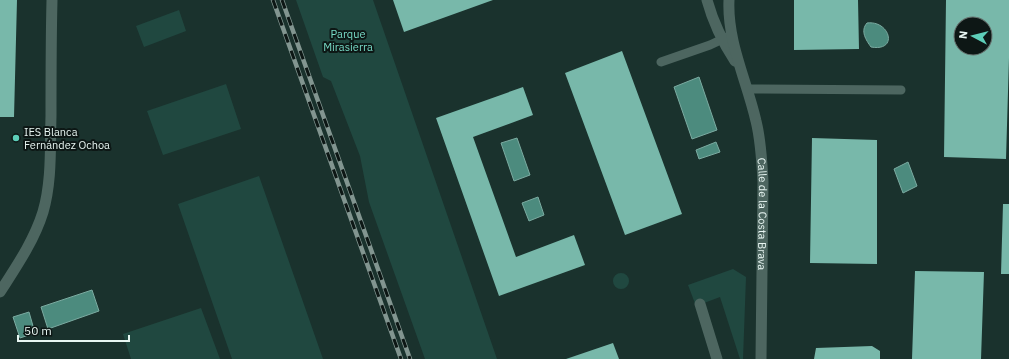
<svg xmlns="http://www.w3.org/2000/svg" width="1009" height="359" viewBox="0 0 1009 359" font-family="'IBM Plex Sans',sans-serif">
<rect width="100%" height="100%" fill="#1a322d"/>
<!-- green -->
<path fill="#204840" d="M296,0H373L497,359H425L369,202L360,156L331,81L323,77Z
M179,10L186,31L144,47L136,26Z
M226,84L241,129L163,155L147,111Z
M259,176L323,359H232L178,204Z
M733,269L746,277L743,359H740L720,297L696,306L688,285Z
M613 281a8 8 0 1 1 16 0a8 8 0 1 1-16 0Z
M201,308L220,359H131L123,334Z"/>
<!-- water -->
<path fill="#4c8b7e" stroke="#7baba1" d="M867,23C890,20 899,52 871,47C866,40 860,31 867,23Z
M699,77L717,130L692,139L674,87Z
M517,138L530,175L514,181L501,143Z
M716,142L720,152L699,159L696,150Z
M908,162L917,186L903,193L894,169Z
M538,197L544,215L529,221L522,203Z
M92,290L99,311L48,329L41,307Z
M29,312L35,333L20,338L13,317Z"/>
<!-- building -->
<path fill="#78b8aa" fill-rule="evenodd" d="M0,0H17L14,117H0Z
M393,0H493L404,32Z
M794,0H858L859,49L794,50Z
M946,0H1009V58L1006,159L944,157ZM961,24H985V48H961Z
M622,51L682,214L625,235L565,73Z
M523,87L533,115L473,137L516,257L574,235L585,265L499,296L436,118Z
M812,138L877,140V264L810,263Z
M1003,204H1009V274H1001Z
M915,271L984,272L981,359H912Z
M613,343L619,359H566Z
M872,346L880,351V359H814L816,348Z"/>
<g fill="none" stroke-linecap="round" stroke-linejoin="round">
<!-- service -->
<path stroke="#4d6660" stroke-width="9" d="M661,62L710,45L727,37
M748,89L901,90"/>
<!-- pedestrian -->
<path stroke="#4d6660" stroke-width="11" d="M700,304L717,359"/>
<!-- minor -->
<path stroke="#4d6660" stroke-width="11" d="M0,292C16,267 34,241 43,212C52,181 50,148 51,116C51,77 51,39 52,0"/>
<!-- tertiary -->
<g stroke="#4d6660" stroke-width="11">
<path d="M707,0C713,22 722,41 735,61"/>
<path id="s1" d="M729,0C727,42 747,81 756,121C761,141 762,162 763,182L761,359"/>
</g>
<!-- rail casing -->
<g stroke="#829590" stroke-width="4.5">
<path id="rail" d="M273,0L401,359
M282,0L410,359"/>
</g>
<!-- rail -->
<use href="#rail" stroke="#0d1715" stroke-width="3" stroke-dasharray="9" stroke-linecap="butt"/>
</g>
<!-- markers -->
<circle fill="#5dceb8" stroke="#0d1715" stroke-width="1.5" cx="16" cy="138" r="4"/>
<g text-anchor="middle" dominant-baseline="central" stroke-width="4" stroke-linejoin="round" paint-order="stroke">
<!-- park labels -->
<g font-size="11" fill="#78dbc7" stroke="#0d1715">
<text x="348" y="34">Parque<tspan x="348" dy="13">Mirasierra</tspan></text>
</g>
<!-- poi labels -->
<g font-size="11" fill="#e8f6f2" stroke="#0d1715" text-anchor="start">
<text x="24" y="132">IES Blanca<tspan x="24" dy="13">Fernández Ochoa</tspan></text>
</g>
<!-- street labels -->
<g font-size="11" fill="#e8f6f2" stroke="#0d1715">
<text stroke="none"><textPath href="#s1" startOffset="218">Calle de la Costa Brava</textPath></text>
</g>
</g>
<!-- north arrow -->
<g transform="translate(973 36) rotate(277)"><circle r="19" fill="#0d1715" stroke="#65706d"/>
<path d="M0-3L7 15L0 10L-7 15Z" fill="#5dceb8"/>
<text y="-6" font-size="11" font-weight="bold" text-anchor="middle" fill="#e8f6f2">N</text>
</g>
<!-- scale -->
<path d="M18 335v6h111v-6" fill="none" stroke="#e8f6f2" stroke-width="2"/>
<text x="24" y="335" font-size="12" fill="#e8f6f2" stroke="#0d1715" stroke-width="3" paint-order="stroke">50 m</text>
</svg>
